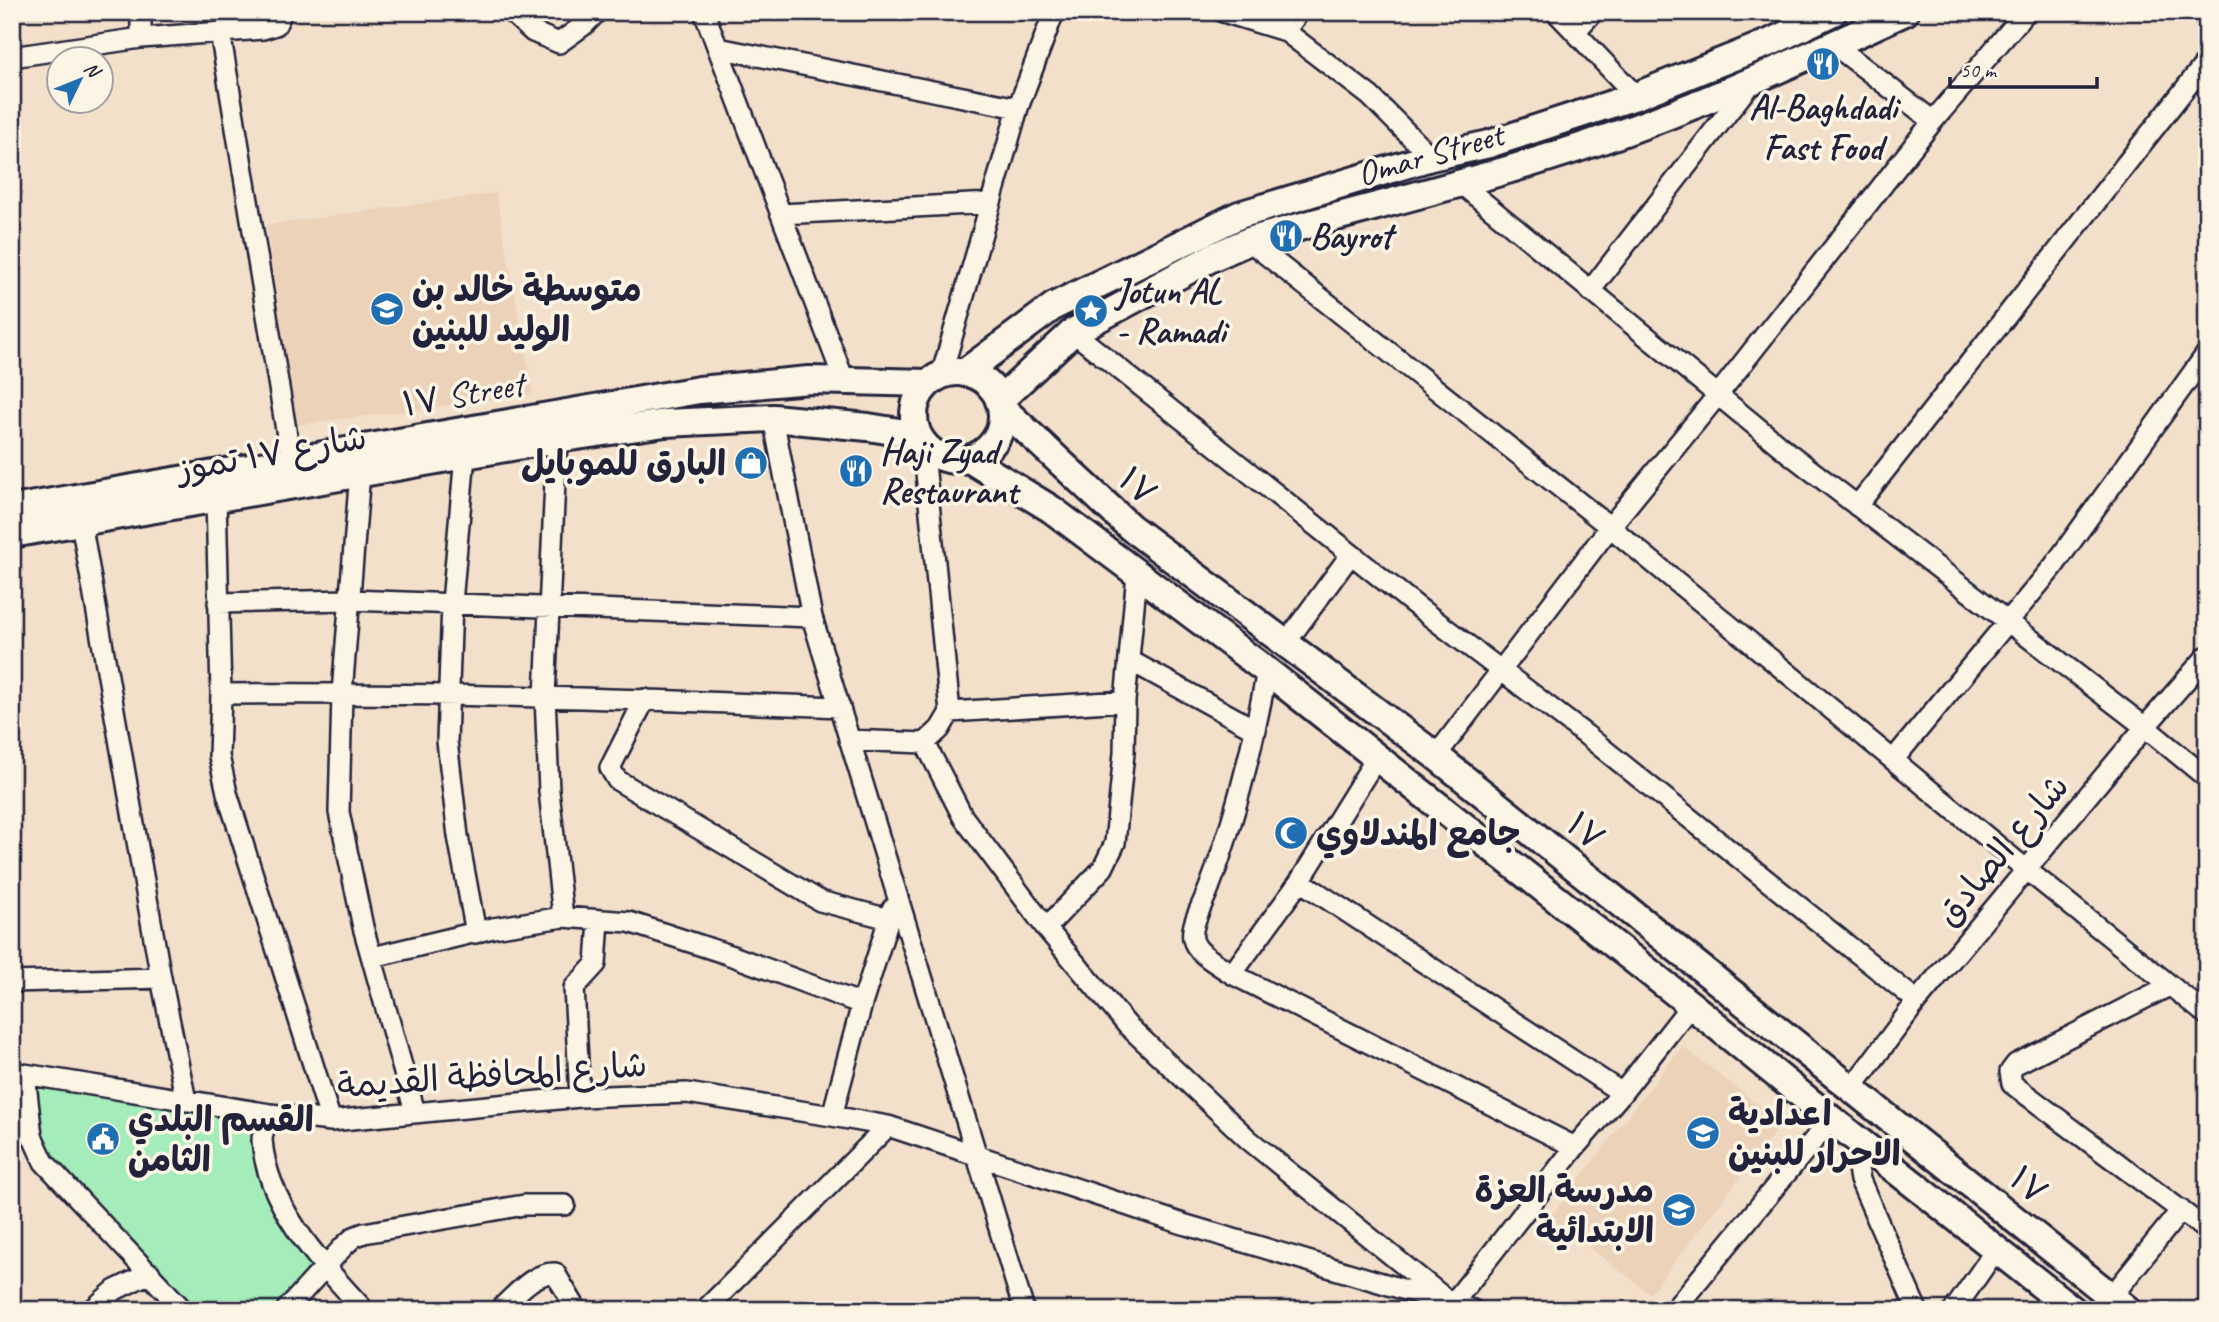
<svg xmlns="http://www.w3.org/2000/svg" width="2219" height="1322" viewBox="0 0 2219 1322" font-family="Caveat,'Playpen Sans Arabic',sans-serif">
<rect width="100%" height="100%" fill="#f3e0cb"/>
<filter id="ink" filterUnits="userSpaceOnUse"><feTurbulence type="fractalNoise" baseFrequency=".0143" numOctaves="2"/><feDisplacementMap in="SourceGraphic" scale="14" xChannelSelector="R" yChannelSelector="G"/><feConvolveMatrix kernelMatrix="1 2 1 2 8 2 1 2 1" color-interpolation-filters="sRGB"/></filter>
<g filter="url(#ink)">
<!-- built -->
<path fill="#ecd2b8" d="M496,193L533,394L297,425L266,225Z
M1682,1046L1782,1123L1650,1294L1550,1217Z"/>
<!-- green -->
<path fill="#a4ecb9" stroke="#63877a" stroke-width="2" d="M25,1074L264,1113L270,1180L322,1264L283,1310H182L37,1149Z"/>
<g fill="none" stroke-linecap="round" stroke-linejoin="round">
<!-- minor casing -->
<g stroke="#22223b" stroke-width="24">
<path id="minor" d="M141,12V38
M511,12L533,32L559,43L584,25L597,12
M704,12L844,380
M1223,12L1285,31L1370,96L1431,157
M1556,12L1636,96
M2201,12L2207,17
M1285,31L1299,12
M1576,31L1593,12
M220,32L291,460
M1833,44L1933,121
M718,48L1018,108
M12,57L141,38L263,29L276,25L282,12
M1460,183L1786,451L2145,727L2207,778
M781,214L990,203
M1249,241L1610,527L2027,870L2207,1015
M1590,291L1750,84
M1073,332L1415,605L1586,735L1917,1001
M941,376L1018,108L1054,12
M773,418L812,617L1024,1310
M557,439L545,696L549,791L563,917
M923,443L950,712L940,729L925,743L963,817L1046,928L1127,1025L1249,1140L1442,1296
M465,455L452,603L447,741L458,836L476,933
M360,473L342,693L339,812L363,927L415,1112
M216,498L221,694L219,756L227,793L331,1121
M1857,506L2207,61
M81,522L161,978L186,1101
M218,603L350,600L812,617
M1285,644L1351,554
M1129,660L1256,730
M1267,671C1253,745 1236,818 1209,888C1204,902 1190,924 1193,939C1196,954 1220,965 1232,974L1575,1147
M221,694C427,692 633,699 840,707
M645,699L610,768L617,780L820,901L889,919
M950,712L1125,701
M849,740L925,743
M1436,756L1610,527L1717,396L1933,121L2026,12
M1894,759L2053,567L2207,353
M1300,881L1622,1093
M1046,928L1103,868L1115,843L1124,753L1125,701L1137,574
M373,957L493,928L563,917L629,922L727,954L862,1004
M1232,974L1300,881L1377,757
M12,982L161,978
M2169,986L2016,1064L2010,1072L2012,1084L2207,1230
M12,1072L270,1114L331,1121L580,1097L687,1093L832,1116L888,1126L1183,1224L1473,1310
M25,1074L32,1136L44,1162L183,1310
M1852,1088L1917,1001L2145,727L2207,656
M580,1097L574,988L596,964L599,920
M270,1114C267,1122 262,1132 262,1140C267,1207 321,1263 364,1310
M832,1116L862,1004L892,909
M1864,1144L1858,1168L1860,1180L1917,1310
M2112,1296L2181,1210
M1454,1302L1575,1147L1622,1093L1691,1005
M92,1310L115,1290L150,1273
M286,1310L344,1246L354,1237L364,1233L524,1205H565
M499,1310C515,1296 533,1272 555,1273L577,1310
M705,1310L888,1126
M1674,1310L1831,1119
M1954,1310L1997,1248"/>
</g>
<!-- secondary casing -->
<g stroke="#22223b" stroke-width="32">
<path id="secondary" d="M914 416a44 44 0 1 1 88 0a44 44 0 1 1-88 0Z
M964,373L1054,306L1239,215L1431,157L1489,144L1636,96L1773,41L1833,12
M999,401L1073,332L1213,257L1249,241C1381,203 1517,173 1646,124C1734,91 1819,51 1905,12
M1001,407L1130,527L1436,756L2128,1310
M969,459L1051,509L1267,671L1691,1005L1831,1119L2073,1310
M12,509L699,390L809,380L929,383
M12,534L557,439L665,423L773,418L868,427L918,435"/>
</g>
<!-- minor -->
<use href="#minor" stroke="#fcf5e5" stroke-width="19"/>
<!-- secondary -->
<use href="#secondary" stroke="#fcf5e5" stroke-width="26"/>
</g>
</g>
<!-- icons -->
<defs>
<g id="restaurant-disc" transform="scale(1.75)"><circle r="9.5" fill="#1f6fb2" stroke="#fcf5e5"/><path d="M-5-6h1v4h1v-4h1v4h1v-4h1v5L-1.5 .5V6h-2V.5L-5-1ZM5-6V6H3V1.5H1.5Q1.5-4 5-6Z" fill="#fff"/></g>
<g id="school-disc" transform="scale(1.75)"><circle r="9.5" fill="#1f6fb2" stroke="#fcf5e5"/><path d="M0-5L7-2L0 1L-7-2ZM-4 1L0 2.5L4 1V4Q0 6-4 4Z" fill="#fff"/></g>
<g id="sight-disc" transform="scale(1.75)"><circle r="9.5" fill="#1f6fb2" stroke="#fcf5e5"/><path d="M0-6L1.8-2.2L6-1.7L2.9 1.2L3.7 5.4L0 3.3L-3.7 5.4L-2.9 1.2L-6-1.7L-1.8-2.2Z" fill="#fff"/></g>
<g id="shop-disc" transform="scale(1.75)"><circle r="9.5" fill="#1f6fb2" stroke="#fcf5e5"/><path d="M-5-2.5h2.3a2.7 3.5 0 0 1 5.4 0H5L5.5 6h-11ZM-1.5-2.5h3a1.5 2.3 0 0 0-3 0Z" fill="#fff"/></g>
<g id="mosque-disc" transform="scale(1.75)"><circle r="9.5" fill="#1f6fb2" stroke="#fcf5e5"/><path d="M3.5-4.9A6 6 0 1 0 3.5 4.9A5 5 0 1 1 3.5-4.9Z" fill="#fff"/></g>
<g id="civic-disc" transform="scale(1.75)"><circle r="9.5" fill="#1f6fb2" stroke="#fcf5e5"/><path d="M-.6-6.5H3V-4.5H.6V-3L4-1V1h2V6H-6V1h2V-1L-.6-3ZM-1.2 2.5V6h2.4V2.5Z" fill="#fff"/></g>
</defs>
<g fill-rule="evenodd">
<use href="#restaurant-disc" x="1823" y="64"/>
<use href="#restaurant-disc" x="1286" y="236"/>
<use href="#school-disc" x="387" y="309"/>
<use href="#sight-disc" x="1091" y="311"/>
<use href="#shop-disc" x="751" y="463"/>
<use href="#restaurant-disc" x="856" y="471"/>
<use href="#mosque-disc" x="1291" y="833"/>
<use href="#school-disc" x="1703" y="1133"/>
<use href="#civic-disc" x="103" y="1139"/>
<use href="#school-disc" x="1679" y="1210"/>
</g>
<g text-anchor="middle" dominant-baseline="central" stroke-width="7" stroke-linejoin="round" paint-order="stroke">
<!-- poi labels -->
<g font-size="35" font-weight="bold" fill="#22223b" stroke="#fcf5e5" text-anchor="start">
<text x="1823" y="107" text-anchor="middle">Al-Baghdadi<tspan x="1823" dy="40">Fast Food</tspan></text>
<text x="1310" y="236">Bayrot</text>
<text x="412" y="289">متوسطة خالد بن<tspan x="412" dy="40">الوليد للبنين</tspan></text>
<text x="1116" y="291">Jotun AL<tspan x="1116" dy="40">- Ramadi</tspan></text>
<text x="880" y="451">Haji Zyad<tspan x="880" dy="40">Restaurant</tspan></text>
<text x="726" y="463" text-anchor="end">البارق للموبايل</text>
<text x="1316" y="833">جامع المندلاوي</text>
<text x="1728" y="1113">اعدادية<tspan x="1728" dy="40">الاحرار للبنين</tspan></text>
<text x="128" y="1119">القسم البلدي<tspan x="128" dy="40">الثامن</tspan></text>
<text x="1654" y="1190" text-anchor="end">مدرسة العزة<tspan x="1654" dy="40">الابتدائية</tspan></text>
</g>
<!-- street labels -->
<g font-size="35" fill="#22223b" stroke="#fcf5e5">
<text transform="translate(1430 154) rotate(-16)">Omar Street</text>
<text transform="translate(463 394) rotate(-10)">١٧ Street</text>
<text transform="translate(272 453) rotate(-10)">شارع ١٧ تموز</text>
<text transform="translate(1138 486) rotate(41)">١٧</text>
<text transform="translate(1586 831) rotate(39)">١٧</text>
<text transform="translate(2002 850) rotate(-50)">شارع الصادق</text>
<text transform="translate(492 1075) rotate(-4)">شارع المحافظة القديمة</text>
<text transform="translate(2029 1185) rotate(39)">١٧</text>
</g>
</g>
<!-- margin -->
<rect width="2219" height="1322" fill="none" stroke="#fcf5e5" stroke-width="42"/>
<rect x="21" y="21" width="2177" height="1280" fill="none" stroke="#22223b" stroke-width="2.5" filter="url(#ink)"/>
<!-- north arrow -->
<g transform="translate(80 80) rotate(47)"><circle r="33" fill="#fcf5e5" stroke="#a5a1a1" stroke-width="2"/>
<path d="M0-5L12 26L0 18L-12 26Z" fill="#1f6fb2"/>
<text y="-10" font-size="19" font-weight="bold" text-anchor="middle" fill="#22223b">N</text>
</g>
<!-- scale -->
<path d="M1950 77v10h147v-10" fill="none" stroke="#22223b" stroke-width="3.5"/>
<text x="1960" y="77" font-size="21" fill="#22223b" stroke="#fcf5e5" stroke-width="5" paint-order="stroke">50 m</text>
</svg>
